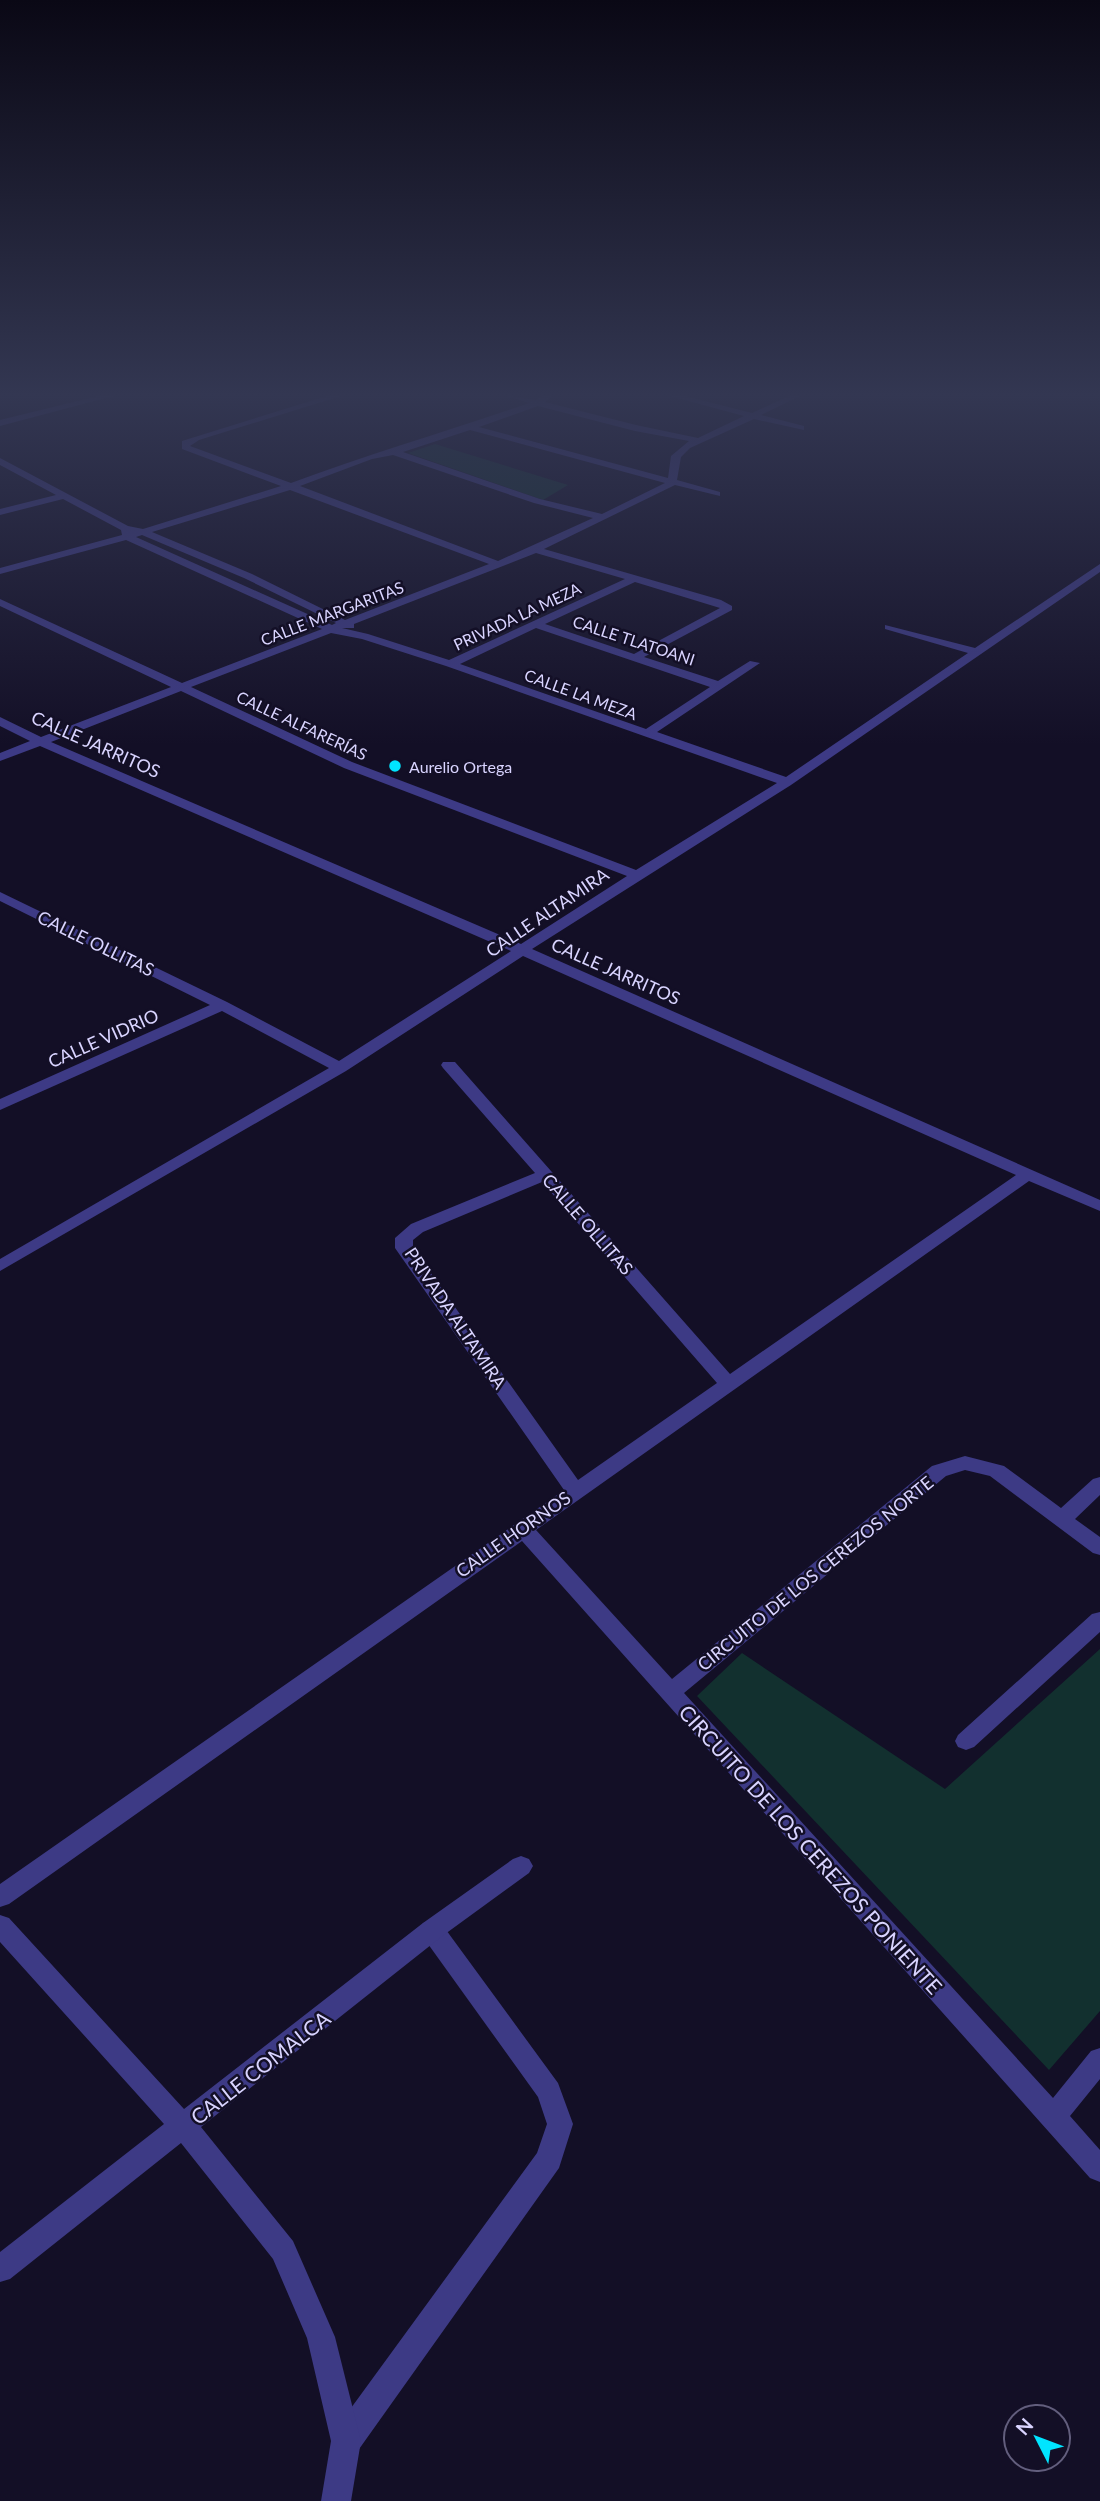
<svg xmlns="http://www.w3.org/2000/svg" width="1100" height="2501" viewBox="0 0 1100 2501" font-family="Lato,sans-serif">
<rect width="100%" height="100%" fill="#130f26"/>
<!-- green -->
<path fill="#12302f" d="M435,444L568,485L543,500L408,453Z
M1100,1649V2011L1049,2070L697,1696L742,1653L945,1789Z"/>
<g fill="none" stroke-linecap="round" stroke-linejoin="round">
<!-- lane -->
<path fill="#3d3a85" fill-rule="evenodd" d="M432,1920L441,1923L558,2083L573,2124L559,2168L357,2452L346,2456L335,2452L331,2441L335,2430L537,2153L547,2124L538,2097L423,1937L420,1930L423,1923Z"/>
<!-- street -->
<path fill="#3d3a85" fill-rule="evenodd" d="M102,395H117L0,426V420Z
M330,395H344L199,440L190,446L291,483C369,454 449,431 529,403L504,395L536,400L544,395H553L545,402L636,425L698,438L744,416L666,395H681L752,413L791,395H802L761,415L804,426V430L754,419L690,448L681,457L677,480L720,492V496L675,485L544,549L721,600L732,606V610L644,657L718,681L750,661L760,663L657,732L786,777L968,653L885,629V625L975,648L1100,564V572L791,785L532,949L1100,1200V1211L1029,1181L536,1530L672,1679L932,1466L965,1456L1004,1466L1061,1508L1093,1479L1100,1477V1495L1075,1519L1100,1537V1555L1093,1553L990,1476L965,1470L946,1476L684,1693L1053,2098L1091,2051L1100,2048V2079L1070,2116L1100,2150V2182L1090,2178L522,1541L9,1904L0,1907V1884L564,1490L395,1248V1238L411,1224L535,1173L443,1068L441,1065L443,1062H455L730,1374L1016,1175L523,956L346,1071L0,1271V1259L329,1068L222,1011L0,1110V1099L210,1005L0,901V892L227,1002L339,1061L511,951L40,746L0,761V753L30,741L0,726V717L41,737L171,687L0,606V599L182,683L322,629L126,540L0,574V568L122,535L121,530L63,499L0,515V509L56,495L0,465V458L128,526L143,529L281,486L182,449V441ZM538,406L635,431L689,441L671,456L668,478L479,427ZM470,430L665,483L602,514L540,499L403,452ZM393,455L534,503L593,518L498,561L300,486L372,459ZM290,490L489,564L345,620L252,574L152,532ZM142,535L244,578L336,623L332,625L136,537ZM536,553L625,579L449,660L368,634L342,628H354V624ZM635,582L720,608L634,654L545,624ZM536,628L710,687L646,729L460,664ZM331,633L362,639L446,666L777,783L636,870L352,762L191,687ZM181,691L344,768L627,876L521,944L51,742ZM542,1182L717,1383L578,1480L413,1248V1240L423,1232Z
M1100,1612V1632L974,1747L966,1750L958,1747L955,1741L958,1735L1092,1614Z
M521,1856L529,1859L533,1866L529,1873L441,1937L201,2127L293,2241L335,2337L361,2441L351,2501H321L331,2441L307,2338L273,2259L181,2143L10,2279L0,2282V2252L164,2124L0,1942V1915L9,1918L184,2109L423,1923L513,1859Z"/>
</g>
<!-- sky -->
<linearGradient id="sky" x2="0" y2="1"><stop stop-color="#0a0815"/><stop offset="0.53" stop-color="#333752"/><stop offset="1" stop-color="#333752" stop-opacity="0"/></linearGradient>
<rect width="1100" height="745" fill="url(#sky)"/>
<!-- markers -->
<circle fill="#00e5ff" stroke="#130f26" stroke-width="2.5" cx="395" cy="766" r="7"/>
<g text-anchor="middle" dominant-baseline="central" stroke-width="5" stroke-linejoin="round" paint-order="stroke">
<!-- far-street labels -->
<g font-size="16" fill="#d9d4ff" stroke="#130f26">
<text transform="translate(332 613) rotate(-21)">CALLE MARGARITAS</text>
<text transform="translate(517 616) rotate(-25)">PRIVADA LA MEZA</text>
<text transform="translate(634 640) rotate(18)">CALLE TLATOANI</text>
<text transform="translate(581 694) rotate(20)">CALLE LA MEZA</text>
<text transform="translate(302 725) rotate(25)">CALLE ALFARERÍAS</text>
</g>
<!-- far-poi labels -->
<g font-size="16" fill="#d9d4ff" stroke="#130f26" text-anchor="start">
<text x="409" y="766">Aurelio Ortega</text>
</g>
<!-- street labels -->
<g font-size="18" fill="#d9d4ff" stroke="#130f26">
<text transform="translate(96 744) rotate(24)">CALLE JARRITOS</text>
<text transform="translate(547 912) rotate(-34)">CALLE ALTAMIRA</text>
<text transform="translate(96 943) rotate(26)">CALLE OLLITAS</text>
<text transform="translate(616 971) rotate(24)">CALLE JARRITOS</text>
<text transform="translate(103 1038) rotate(-24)">CALLE VIDRIO</text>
<text transform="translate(588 1224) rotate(49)">CALLE OLLITAS</text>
<text transform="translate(456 1318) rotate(56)">PRIVADA ALTAMIRA</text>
<text transform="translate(513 1534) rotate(-35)">CALLE HORNOS</text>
<text transform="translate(815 1573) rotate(-39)">CIRCUITO DE LOS CEREZOS NORTE</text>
</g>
<!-- near-street labels -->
<g font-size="21" fill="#d9d4ff" stroke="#130f26">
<text transform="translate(811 1849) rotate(48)">CIRCUITO DE LOS CEREZOS PONIENTE</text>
<text transform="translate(260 2067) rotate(-38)">CALLE COMALCA</text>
</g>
</g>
<!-- north arrow -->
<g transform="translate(1037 2438) rotate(312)"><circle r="33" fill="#130f26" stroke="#625e7d" stroke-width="2"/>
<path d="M0-5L12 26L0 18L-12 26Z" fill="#00e5ff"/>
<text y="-10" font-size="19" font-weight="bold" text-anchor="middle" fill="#d9d4ff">N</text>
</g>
</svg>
